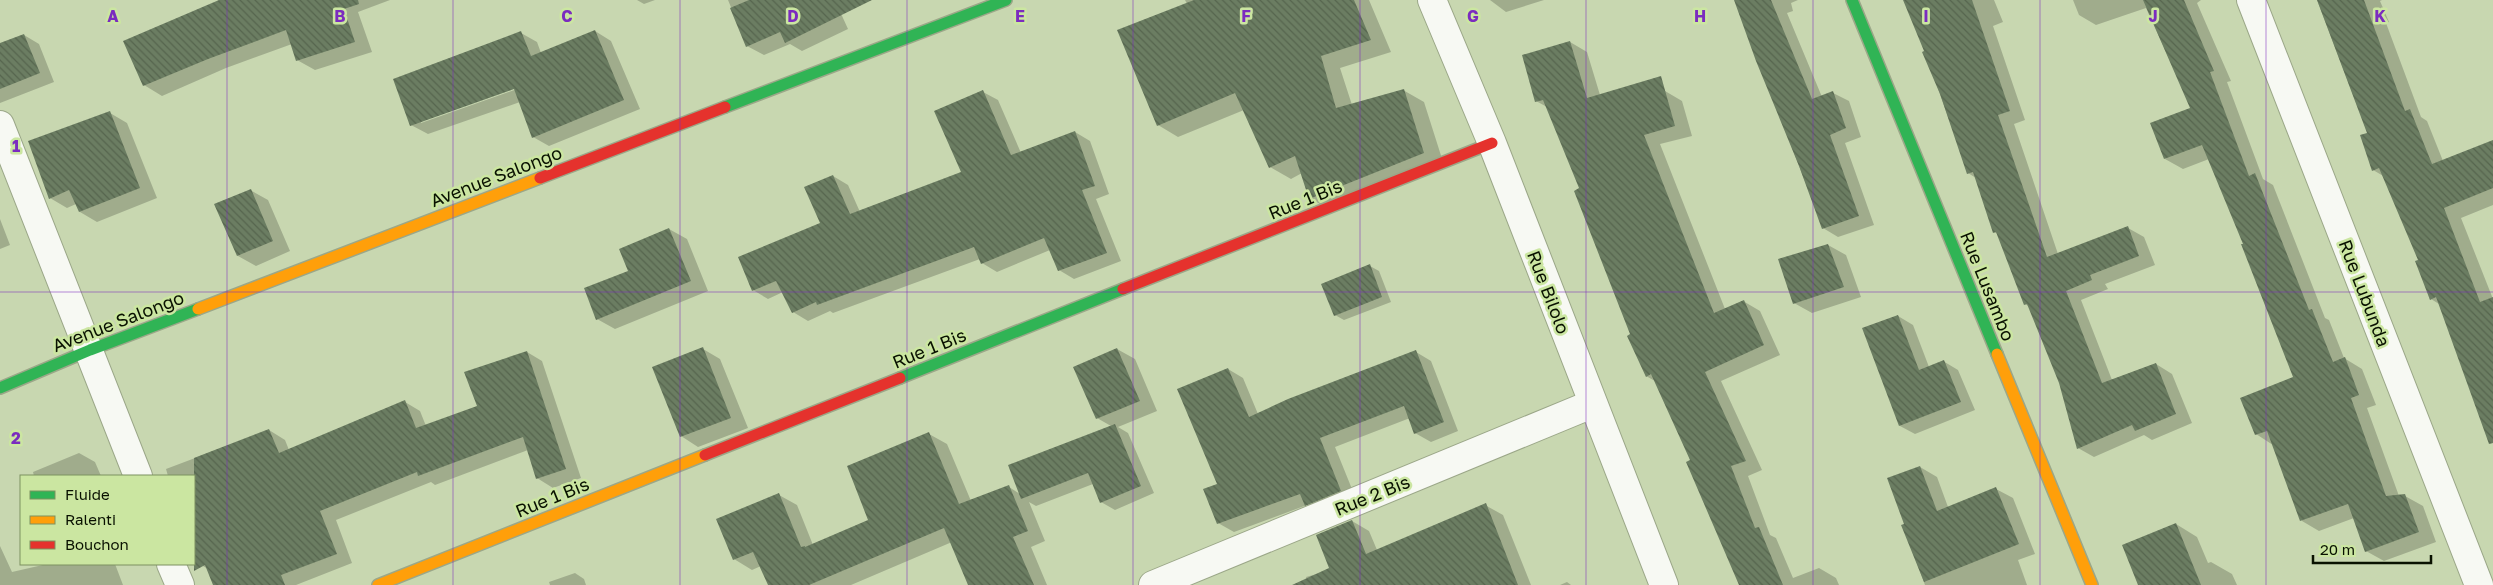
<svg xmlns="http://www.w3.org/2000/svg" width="2493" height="585" viewBox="0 0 2493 585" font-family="'Golos Text',sans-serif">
<defs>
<pattern id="building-back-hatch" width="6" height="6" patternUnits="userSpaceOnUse" patternTransform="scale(1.25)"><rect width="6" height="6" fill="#6b7d62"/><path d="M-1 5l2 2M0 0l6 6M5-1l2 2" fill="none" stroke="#56654e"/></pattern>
</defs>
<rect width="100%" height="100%" fill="#c8d7b0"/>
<!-- shadow -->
<path fill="#0003" fill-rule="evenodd" d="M219,0H390L358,12L372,52L315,70L297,60L292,44L226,68L162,96L144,85Z
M637,0H655L644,4Z
M728,0H854L838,7L848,29L802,51L790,44L764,55L747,46Z
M1185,0H1369L1391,52L1340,68L1352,105L1403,90L1424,102L1444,165L1330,210L1310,198L1302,173L1291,179L1270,167L1244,110L1178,137L1158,125L1187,4Z
M1490,0H1544L1506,12Z
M1735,0H1798L1791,3L1793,11L1787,13L1822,97L1833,93L1849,101L1861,137L1845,143L1874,225L1838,237L1823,228Z
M1905,0H1994L2003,22L1993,26L2025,120L2014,124L2058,254L2128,228L2144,237L2155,265L2105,284L2108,289L2081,300L2112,380L2156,364L2172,374L2192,423L2152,440L2144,435L2094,457L2078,448L2060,382L2030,307L2025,304L1998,234L1994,232L1976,178L1968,173L1925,52Z
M2073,0H2201L2197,3L2231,81L2227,82L2263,179L2273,185L2325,318L2329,320L2344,358L2362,369L2376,405L2367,408L2399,496H2405L2423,506L2436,542L2384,561L2366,551L2354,518L2319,531L2302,521L2273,445L2256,434L2295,378L2245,244L2209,159L2183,169L2165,159L2192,109L2146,8L2096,25L2079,15Z
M2317,0H2382L2380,1L2389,22L2386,23L2421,117L2427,121L2443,161L2493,141V205L2461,218L2493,299V437L2439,304L2431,299L2420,261L2385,177L2373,170L2368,134Z
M595,31L611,41L640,109L549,146L533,137L520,102L428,134L411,125L521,33L537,42L541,53ZM519,86L520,88L421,123V121Z
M24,35L39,44L54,82L0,103V45Z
M1570,42L1587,52L1600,95L1665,91L1682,101L1692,136L1660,144L1725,309L1743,301L1760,311L1780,355L1721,381L1762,470L1748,476L1770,535L1776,538L1793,578L1819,568L1836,578L1839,585H1741L1692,461L1655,381L1646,376L1581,189L1547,107L1536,101Z
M983,92L998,100L1021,153L1075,132L1090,141L1109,194L1096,199L1121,261L1074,279L1059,270L1050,250L997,272L982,263L980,259L833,313L830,311L808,321L793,312L783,292L768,299L753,290L822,224L833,176L848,185L860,212L962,173Z
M110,113L127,123L157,198L97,222L80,212L76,204L67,208L50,198Z
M250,190L268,200L290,251L256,266L238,256L216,205Z
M0,219L10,245L0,249Z
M669,229L687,239L708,291L615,329L597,319L630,272Z
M1828,245L1846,255L1861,297L1812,313L1794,303Z
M1370,266L1379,271L1391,302L1344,320L1335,315Z
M1898,316L1913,325L1929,367L1943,361L1958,370L1975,410L1915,434L1900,426Z
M703,349L720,359L748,428L698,447L681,436Z
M1117,349L1135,359L1157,411L1118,427L1128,433L1154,493L1115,510L1101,502L1093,484L1036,506L1029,502L1045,541L1031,547L1047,585H970L952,542L851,585H770L761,566L752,570L734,559L779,495L797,505L813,545L870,520L929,434L947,444L971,501L1009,487L1020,494L1111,426L1097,418Z
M527,352L542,361L581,478L553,488L537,478L528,450L435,485L431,482L336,520L352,563L296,585H215L208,569L203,566L194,541V476H168L166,469L269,430L285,440L289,450L405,402L420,411L426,426L478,406Z
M1416,352L1431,361L1458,431L1431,442L1415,433L1410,418L1335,447L1356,499L1321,514L1307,505L1234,532L1218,523V484L1228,369L1243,378L1258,414Z
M79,453L95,462L101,476H34L33,472Z
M1920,467L1937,477L1948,507L1996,489L2013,498L2035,554L2018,560L2027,585H1925L1903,526L1906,524Z
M1485,505L1503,515L1531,585H1309L1306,577L1331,570L1352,521L1369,531L1377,550Z
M2176,524L2197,537L2208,563L2211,562L2232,574L2237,585H2139Z
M0,546L12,572L47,564H115L123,585H0Z
M575,573L584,579L586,585H550L549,582Z
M1567,582L1571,585H1560Z"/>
<!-- building -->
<path fill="url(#building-back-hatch)" d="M219,0H358L359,4L344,9L355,42L296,61L286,30L208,59L143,86L123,41Z
M749,0H872L785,43L780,32L746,47L730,8Z
M1194,0H1354L1371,40L1321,56L1336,108L1404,89L1424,153L1309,199L1295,156L1269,168L1235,93L1157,126L1117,30Z
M1734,0H1771L1812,99L1833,91L1846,128L1830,135L1859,216L1822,229L1799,166L1756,61Z
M1903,0H1972L2010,111L1998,115L2047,257L2128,226L2139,256L2090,275L2092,280L2066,291L2102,383L2156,363L2176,414L2135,431L2132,425L2077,449L2059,383L2027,304L2024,305L1996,232L1993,233L1973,172L1967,174L1940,94L1922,52L1924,51Z
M2143,0H2184L2214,71L2210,72L2249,176L2255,173L2309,310L2312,309L2333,362L2345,357L2359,395L2351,398L2386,496L2405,494L2419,532L2365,552L2348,504L2300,521L2267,431L2255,435L2240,398L2293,377L2241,244H2243L2202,145L2164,159L2150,123L2190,108Z
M2317,0H2364L2405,111L2410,109L2432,164L2493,140V188L2444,208L2480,302L2493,297V443L2489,444L2436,297L2430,300L2415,261L2418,260L2379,168L2372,171L2360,135L2367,133Z
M595,30L624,100L532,138L514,89L410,126L393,79L521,31L531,56Z
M24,34L40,73L0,89V43Z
M1570,41L1587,98L1661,76L1675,126L1644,135L1714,313L1744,300L1764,345L1705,372L1746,461L1731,466L1755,528L1759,527L1783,585H1739L1686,462L1690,460L1651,374L1646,377L1627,336L1630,334L1574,191L1579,188L1543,100L1535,102L1522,55Z
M983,90L1011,155L1075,131L1095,186L1082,190L1107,253L1058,271L1044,238L981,264L974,247L817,305L816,302L792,313L776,281L752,291L738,257L820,223L804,187L833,175L850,214L961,172L934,111Z
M110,111L140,188L79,212L69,190L49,199L28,141Z
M251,189L273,241L237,256L214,204Z
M669,228L691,281L596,320L584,288L628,271L619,249Z
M1828,244L1844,287L1793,304L1778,259Z
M1370,264L1382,297L1334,316L1321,284Z
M1898,315L1919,370L1944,360L1961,402L1899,426L1862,328Z
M703,347L731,418L680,437L652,367Z
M1117,348L1140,401L1096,419L1073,367Z
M1416,350L1444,422L1414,434L1404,406L1320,438L1341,491L1305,506L1300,494L1217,524L1203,489L1217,484L1177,389L1228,368L1249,417L1288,399Z
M527,351L566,469L536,479L523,437L418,476L417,472L320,511L337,554L281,575L285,585H213L205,565L194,571V458L269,429L279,453L405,400L416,428L477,406L464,372Z
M1115,424L1141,486L1100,503L1088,473L1021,499L1008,465Z
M929,432L959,504L1009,485L1028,531L1013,537L1034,585H968L944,528L809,585H768L753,552L733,560L716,519L779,493L801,547L805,546V547L868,520L847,466Z
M1920,466L1937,511L1996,487L2019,544L1924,582L1901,525L1904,524L1887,478Z
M1486,503L1518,585H1292L1329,568L1316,535L1352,520L1366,554Z
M2176,523L2201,585H2138L2122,545Z"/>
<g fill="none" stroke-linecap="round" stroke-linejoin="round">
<!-- street casing -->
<g stroke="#9ba788" stroke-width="30">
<path id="street" d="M1432,0L1492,143L1664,585
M2251,0L2479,585
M0,125L138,476
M171,564L180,585
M1153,585L1592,404"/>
</g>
<!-- fast casing -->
<g stroke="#9ba788" stroke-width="14">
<path id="fast" d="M1852,0L1997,354
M725,107L1006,0
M900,378L1123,289
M0,388L90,350L198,309"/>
</g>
<!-- slow casing -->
<g stroke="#9ba788" stroke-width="14">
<path id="slow" d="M198,309L540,178
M1997,354L2092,585
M378,585L705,455"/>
</g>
<!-- jam casing -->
<g stroke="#9ba788" stroke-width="14">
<path id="jam" d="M540,178L725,107
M1123,289L1492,143
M705,455L900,378"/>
</g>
<!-- street -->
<use href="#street" stroke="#f7f9f3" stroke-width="28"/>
<!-- fast -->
<use href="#fast" stroke="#30b455" stroke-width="11"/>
<!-- slow -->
<use href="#slow" stroke="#ff9f0a" stroke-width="11"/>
<!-- jam -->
<use href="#jam" stroke="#e5322d" stroke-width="11"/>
</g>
<!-- grid -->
<path fill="none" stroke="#7b2cbf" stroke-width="1" stroke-opacity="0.55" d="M227,0V585M453,0V585M680,0V585M907,0V585M1133,0V585M1360,0V585M1586,0V585M1813,0V585M2040,0V585M2266,0V585M0,292H2493"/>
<g text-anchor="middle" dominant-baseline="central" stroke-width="5" stroke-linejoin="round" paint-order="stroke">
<!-- street labels -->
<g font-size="18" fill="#091100" stroke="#cbe6a1">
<text transform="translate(496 176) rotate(-21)">Avenue Salongo</text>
<text transform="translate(1305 199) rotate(-22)">Rue 1 Bis</text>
<text transform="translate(1988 286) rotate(68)">Rue Lusambo</text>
<text transform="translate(1549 292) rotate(69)">Rue Bilolo</text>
<text transform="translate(2365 293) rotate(69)">Rue Lubunda</text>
<text transform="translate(118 321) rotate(-21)">Avenue Salongo</text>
<text transform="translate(929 348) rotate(-22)">Rue 1 Bis</text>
<text transform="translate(1372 495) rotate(-22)">Rue 2 Bis</text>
<text transform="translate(552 497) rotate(-22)">Rue 1 Bis</text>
</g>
</g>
<g font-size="16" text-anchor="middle" font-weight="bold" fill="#7b2cbf" stroke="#cbe6a1" stroke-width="5" stroke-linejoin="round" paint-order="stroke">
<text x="113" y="22">A</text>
<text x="340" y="22">B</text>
<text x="567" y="22">C</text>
<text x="793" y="22">D</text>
<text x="1020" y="22">E</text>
<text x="1246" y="22">F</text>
<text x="1473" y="22">G</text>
<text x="1700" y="22">H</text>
<text x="1926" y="22">I</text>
<text x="2153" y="22">J</text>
<text x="2380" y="22">K</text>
<text x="16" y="152">1</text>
<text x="16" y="444">2</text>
</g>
<!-- legend -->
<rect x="20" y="475" width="175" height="90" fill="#cbe6a1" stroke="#7d9161"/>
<rect x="30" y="491" width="25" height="8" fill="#30b455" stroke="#7d9161"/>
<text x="65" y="500" font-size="15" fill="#091100">Fluide</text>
<rect x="30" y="516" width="25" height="8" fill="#ff9f0a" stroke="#7d9161"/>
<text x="65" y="525" font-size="15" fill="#091100">Ralenti</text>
<rect x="30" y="541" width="25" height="8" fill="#e5322d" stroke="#7d9161"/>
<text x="65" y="550" font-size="15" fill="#091100">Bouchon</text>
<!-- scale -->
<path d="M2313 555v8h118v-8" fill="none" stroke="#091100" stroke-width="2.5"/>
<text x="2320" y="555" font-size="15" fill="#091100" stroke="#cbe6a1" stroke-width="4" paint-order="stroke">20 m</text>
</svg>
